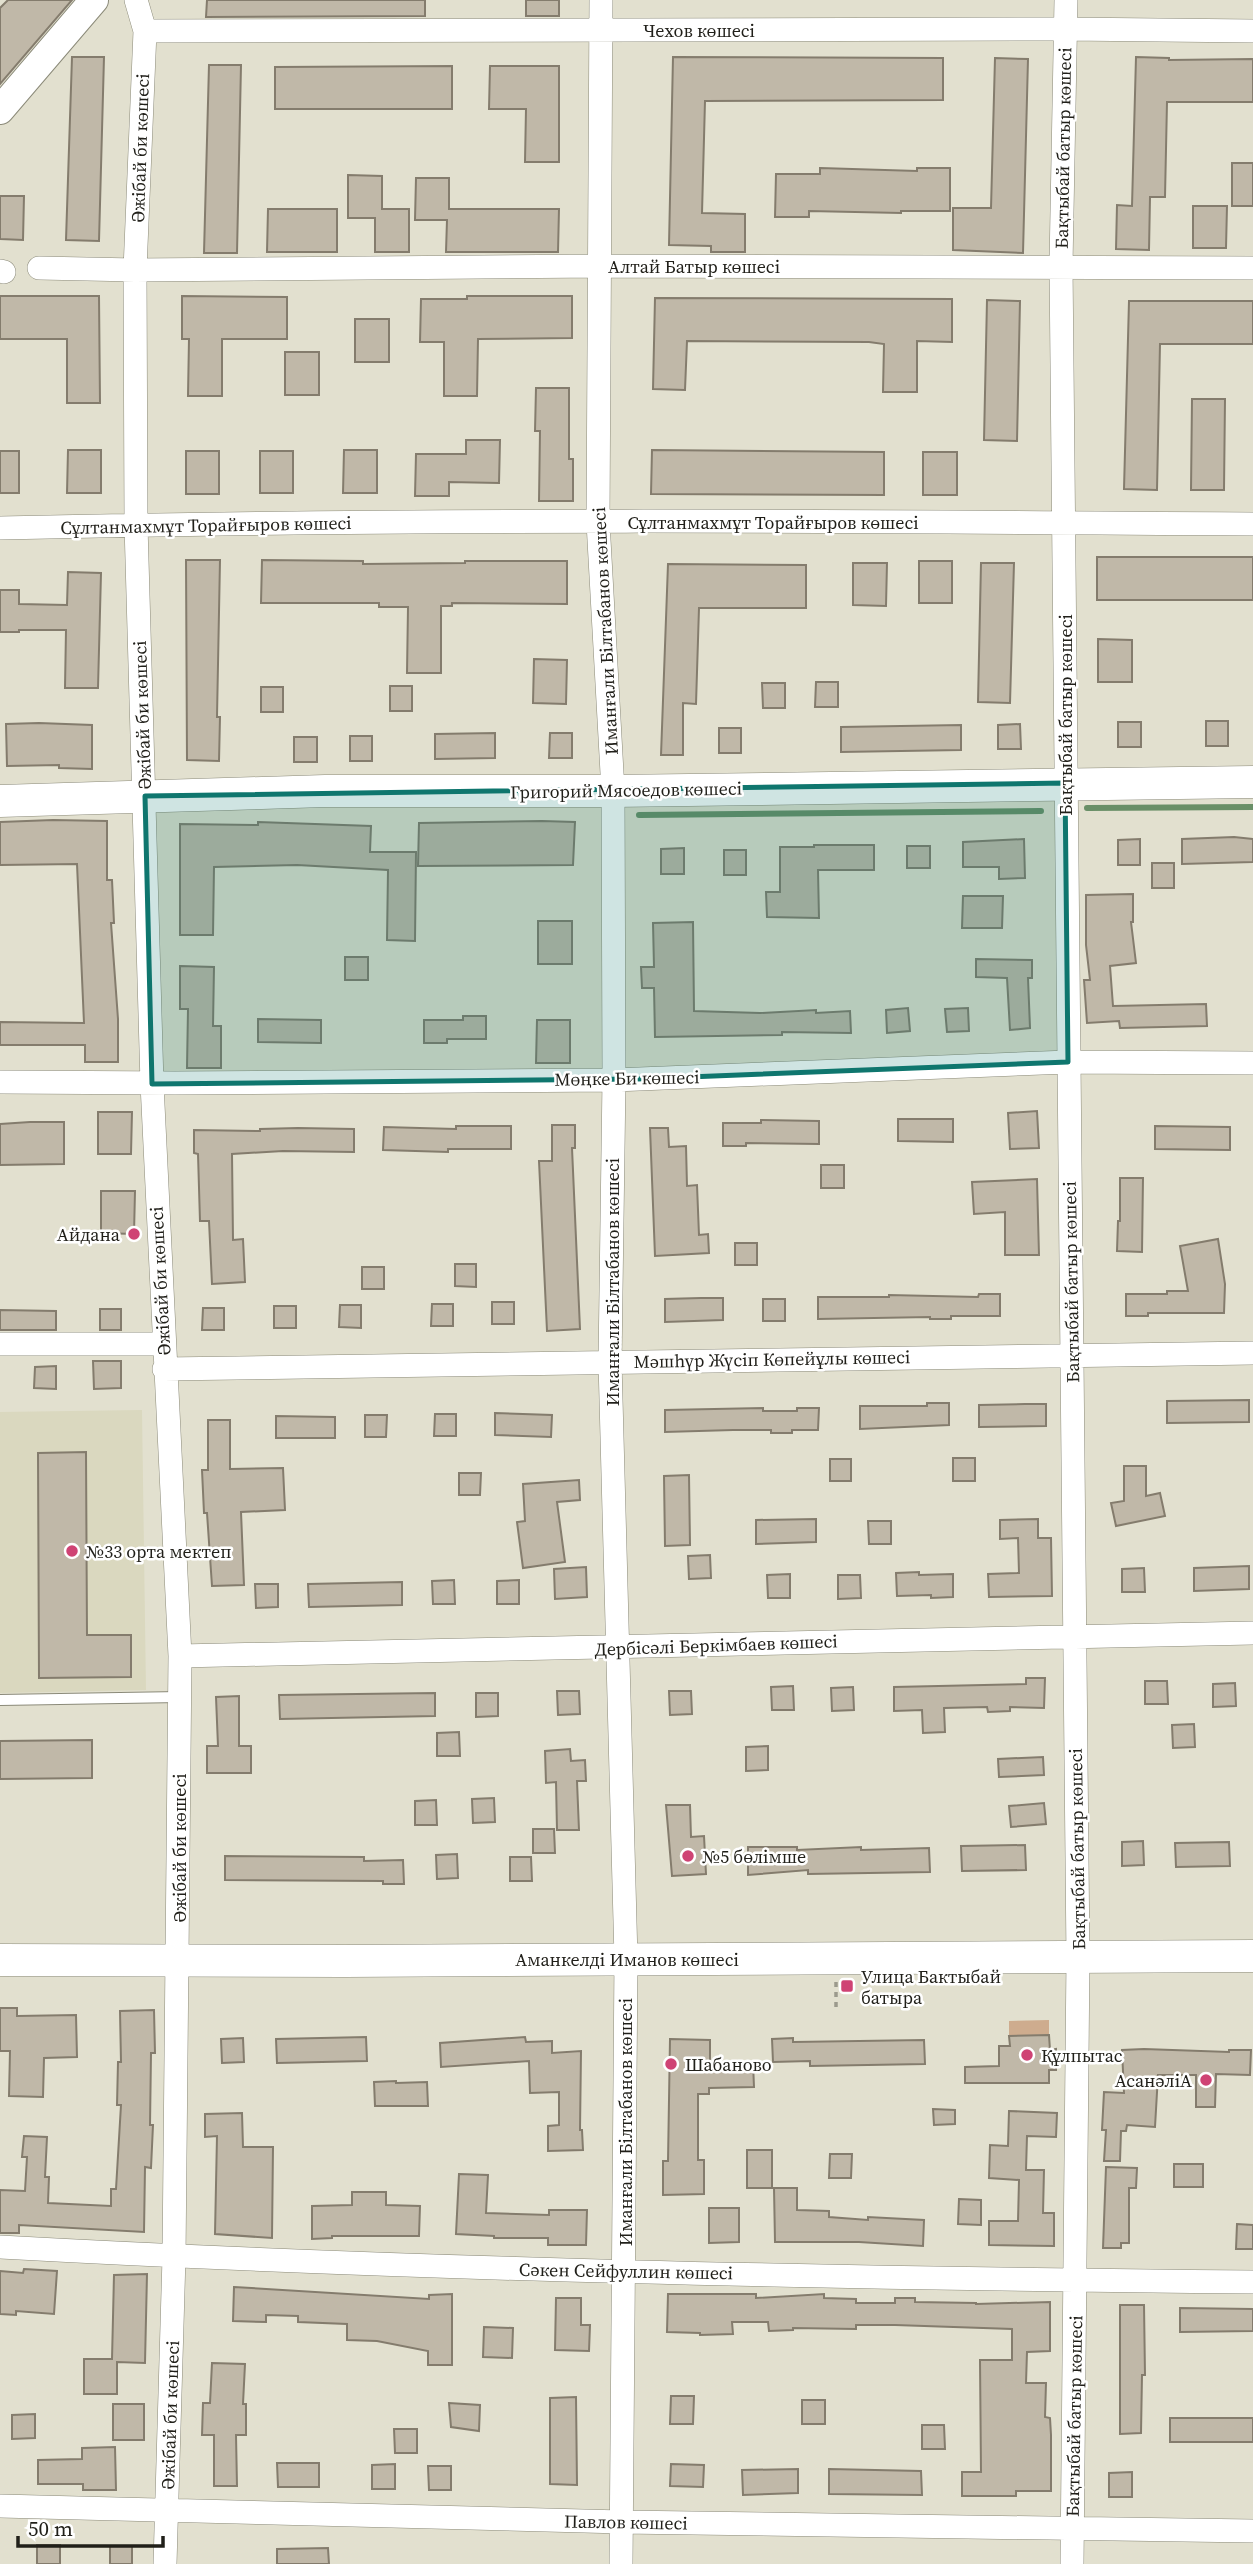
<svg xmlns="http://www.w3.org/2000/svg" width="1253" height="2564" viewBox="0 0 1253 2564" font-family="'Source Serif 4',serif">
<rect width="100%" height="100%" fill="#e2e0cf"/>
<!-- built -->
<path fill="#dad8bf" d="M142,1410L146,1690L0,1693V1412Z"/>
<!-- green -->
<path fill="#ceac8e" d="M1049,2020V2035L1009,2036V2021Z"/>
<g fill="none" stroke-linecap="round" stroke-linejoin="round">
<!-- stream -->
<path stroke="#698f67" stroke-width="6" d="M1087,808L1253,807
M639,815L1041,811"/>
</g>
<!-- building -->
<path fill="#c0b8a8" stroke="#847c6d" stroke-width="2" d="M8,0H72L0,84V8Z
M207,0H425V16L206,17Z
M526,0H559V16H526Z
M72,57H104L99,241L66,240Z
M673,57L943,58V100L705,101L702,213L745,214V252H711V246L669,245Z
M1136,57L1169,58V60L1253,59V102H1167L1165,197H1150L1149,250L1116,249L1117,205L1132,206Z
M995,58L1028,59L1023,253L953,250V208H991Z
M209,65H241L237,253H204Z
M452,66V109H275V67Z
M490,66H559V162H525L526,109H489Z
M1232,163H1253V206H1232Z
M820,168L917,171V168H950V211H901V213L809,211V217H775L776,174H820Z
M348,175L382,176V209H409V252H375V218H348Z
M416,178H449V209H559L558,252H446L447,220H415Z
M0,196H24L23,240L0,239Z
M1193,206H1227L1226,248H1193Z
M268,209H337V252H267Z
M0,296H99L100,403H67V339H0Z
M182,296L287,297V339H222V396H188L189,339H182Z
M467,296H572V338L478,339L477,396H444V342H420L421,299H467Z
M655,298L952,299V342L917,341V392H883L884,344L869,342L687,341L685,390L653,389Z
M987,300L1020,301L1017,441L984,440Z
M1129,301H1253V344H1160L1157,490L1124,489Z
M355,319H389V362H355Z
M285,352H319V395H285Z
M536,388H569V459H573V501H539L540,431H535Z
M1192,399H1225L1224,490H1191Z
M466,440H500L499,483L449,482V496H415L416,454H466Z
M68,450H101V493H67Z
M344,450H377V493H343Z
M652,450L884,452V495L651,494Z
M0,451H19V493H0Z
M186,451H219V494H186Z
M260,451H293V493H260Z
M923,452H957V495H923Z
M1097,557H1253V600H1097Z
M186,560H220L217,717H220L219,761L187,760Z
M262,560L363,561V564L465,563V561H567V604L452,603V606H441V673H407L408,607H379V603H261Z
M919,561H952V603H919Z
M853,563H887L886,606L853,605Z
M981,563H1014L1010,703L978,702Z
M668,564L806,565V608H699L696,704L683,703V755H661Z
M68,572L101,573L98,688H65L66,630H19V632H0V590H19V604L67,605Z
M1098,639L1132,640V682H1098Z
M534,659L567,660L566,704L533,703Z
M816,682H838V707H815Z
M762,683H785V708H763Z
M390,686H412V711H390Z
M261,687H283V712H261Z
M1206,721H1228V746H1206Z
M1118,722H1141V747H1118Z
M39,723L92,725V769L59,768V765L7,766L6,724Z
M1020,724L1021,749H998V725Z
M961,725V750L841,752V727Z
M719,728H741V753H719Z
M495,733V758L435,759V734Z
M550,733H572V758H549Z
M350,736H372V761H350Z
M294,737H317V762H294Z
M53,820L107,821V880H112L114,923H111L118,1019V1062H85V1045H0V1022L84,1023L77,864L0,865V822Z
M542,821L575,822L573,865L418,866L419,823Z
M258,822L371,826L370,852H416L415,941L387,940L388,870L297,865L214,867L213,935H180V824L258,825Z
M1234,837L1253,839V862L1182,864V839Z
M1024,839L1025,878L999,879V867H963V842Z
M1140,839V865H1118V840Z
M814,845H874V870H818L819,918L767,917L766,892H780V847H814Z
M907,846H930V868H907Z
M684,848V874H661V849Z
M724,850H746V875H724Z
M1152,863H1174V888H1152Z
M1133,894V922H1131L1136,963L1110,966L1113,1006L1206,1004L1207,1026L1120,1028L1119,1021L1087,1023L1084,980H1090L1086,945V895Z
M963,896H1003L1002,928H962Z
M538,921H572V964H538Z
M693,922L694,1011L760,1013L816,1010V1013L850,1011L851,1033L782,1032V1035L655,1037L654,988H642L641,967H654L653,923Z
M345,957H368V980H345Z
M976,959L1032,960V978H1028L1030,1028L1010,1030L1007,978L976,977Z
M180,966L214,967L213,1026H221V1068H187L188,1009H180Z
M908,1008L910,1031L887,1033L886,1010Z
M968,1008L969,1031L947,1032L945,1009Z
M463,1016H486V1039H447V1043H424V1020H463Z
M258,1019L321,1020V1043L258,1042Z
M537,1020H570V1063H536Z
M1037,1111L1039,1148L1010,1149L1008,1113Z
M98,1112H132L131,1154H98Z
M898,1119H953V1142L898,1141Z
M761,1120L819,1121V1144L746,1143V1146H723V1123H761Z
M30,1122H64V1164L0,1165V1124Z
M552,1125H575V1148H572L580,1329L547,1331L539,1161H552Z
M456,1126H511V1149H448V1152L383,1150L384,1127L456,1129Z
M1155,1126L1230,1127V1150L1155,1149Z
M298,1128L354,1129V1152L283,1151L232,1154L233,1240L243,1239L245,1282L212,1284L209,1221H200L198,1154L194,1153V1130L260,1131V1129Z
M650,1128H668L669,1147L686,1146L687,1186L697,1185L699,1235L708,1234L709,1253L655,1256Z
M821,1165H844V1188H821Z
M1120,1178H1143L1142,1252L1117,1251L1118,1221H1120Z
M1037,1179L1039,1255H1005V1212L974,1214L972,1182Z
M101,1191H135L134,1234L101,1233Z
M1218,1239L1225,1284L1224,1313H1148V1316H1126V1294H1167V1291H1188L1180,1246Z
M735,1243H757V1265H735Z
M455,1264H476V1287L455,1286Z
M362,1267H384V1289H362Z
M979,1294H1000V1316H951V1319H930V1317L818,1319V1297H889V1295L978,1297Z
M701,1298H723V1320L665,1322V1299Z
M763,1299H785V1321H763Z
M492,1302H514V1324H492Z
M432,1304H453V1326H431Z
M340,1305H361V1328L339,1327Z
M274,1306H296V1328H274Z
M203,1308H224V1330H202Z
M100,1309H121V1330H100Z
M0,1310L56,1311V1330H0Z
M93,1361H121V1388L94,1389Z
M56,1366V1389L34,1388L35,1367Z
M1249,1400V1422L1167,1423V1401Z
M927,1403H949V1425L860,1429V1406H927Z
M1025,1404H1046V1426L979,1427V1405Z
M763,1408V1411H797V1408H819L818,1430H792V1433H771V1430H733L665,1432V1410Z
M495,1413L552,1415L551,1437L495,1435Z
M435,1414H456V1436H434Z
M365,1415H387L386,1437H365Z
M276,1416L335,1417V1438H276Z
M208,1420H230V1469L283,1468L285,1510L241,1512L244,1585L212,1586L207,1513H204L202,1470H208Z
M86,1452L87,1635H131V1677L39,1678L38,1453Z
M953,1458H975V1481H953Z
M830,1459H851V1481H830Z
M1124,1466H1146V1496L1160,1493L1165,1516L1116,1526L1111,1503L1124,1501Z
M459,1473H481L480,1495H459Z
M689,1475L690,1545L665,1546L664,1476Z
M579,1480L580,1500L557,1502L565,1562L523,1568L517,1522L525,1521L523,1484Z
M816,1519V1542L756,1544V1520Z
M1038,1519V1538H1051L1052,1596L989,1597L988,1574L1019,1573L1018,1538L1000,1539V1520Z
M868,1521H891V1544H869Z
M710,1555L711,1578L689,1579L688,1556Z
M1249,1566V1589L1194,1591V1568Z
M586,1567L587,1597L555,1599L554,1569Z
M1144,1568L1145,1592H1122V1569Z
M919,1572V1575L953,1574V1597L931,1598V1595L897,1596L896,1573Z
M790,1574V1598H768L767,1575Z
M838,1575H860L861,1598L838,1599Z
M454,1580L455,1604H433L432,1581Z
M519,1580V1604H497V1581Z
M402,1582V1605L309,1607L308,1584Z
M255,1584H278V1607L256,1608Z
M1026,1678H1045L1044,1708L1010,1707V1711L988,1712L987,1707L944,1708L945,1732L923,1733L922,1710L894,1711V1687L1026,1684Z
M1145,1681H1167L1168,1704H1145Z
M1235,1683L1236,1706L1213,1707V1684Z
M793,1686L794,1710H772L771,1687Z
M853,1687L854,1710L832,1711L831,1688Z
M557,1691H579L580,1714L558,1715Z
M669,1691H691L692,1714L670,1715Z
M435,1693V1716L280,1719L279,1695Z
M476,1693H498V1716L476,1717Z
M239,1696V1746H251V1773H207V1746H218L216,1697Z
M1194,1724L1195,1747L1173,1748L1172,1725Z
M459,1732L460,1756H437V1733Z
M92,1740V1778L0,1779V1741Z
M768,1746V1770L746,1771V1747Z
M570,1749L571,1761L585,1760L586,1781H577L579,1830H557L556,1782L546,1783L545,1751Z
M1043,1757L1044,1775L999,1777L998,1759Z
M494,1798L495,1822L473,1823L472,1799Z
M436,1800L437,1825H415V1801Z
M1044,1803L1046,1824L1011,1827L1009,1806Z
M666,1805H690L691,1837L704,1836L706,1874L672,1876Z
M533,1829H554L555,1853H533Z
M1143,1841L1144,1865L1122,1866V1842Z
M1229,1842L1230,1866L1176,1867L1175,1843Z
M1025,1845L1026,1870L962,1871L961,1846Z
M748,1847H797V1850L861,1847V1850L929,1848L930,1872L808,1874V1870L748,1875Z
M457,1854L458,1878L437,1879L436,1855Z
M225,1856L364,1857V1861L403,1860L404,1884H383V1881L225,1880Z
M510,1857H531L532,1881H510Z
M0,2008H17V2016L76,2015L77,2057L44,2058L43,2097L9,2096L10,2051H0Z
M154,2010L155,2053H151L150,2125H153L151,2168L145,2167L144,2232L19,2225V2233H0V2190L25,2191L27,2157H22L24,2136L47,2137L45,2177H49L48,2203L111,2206V2189H116L121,2105H117L118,2062H121L120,2011Z
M1049,2035L1050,2050L1056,2049V2070H1049V2083H965V2067L999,2066V2046H1010L1009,2036Z
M366,2037L367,2061L277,2063L276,2039Z
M525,2037L526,2042L552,2041V2053L581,2051L580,2130H582L583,2150L548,2151V2126L559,2125V2092L530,2093L529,2061L441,2067L440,2043Z
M243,2038L244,2062L222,2063L221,2039Z
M793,2038V2042L924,2040L925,2064L810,2066V2061L773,2062L772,2039Z
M670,2039L710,2040V2064L753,2063L754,2087L709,2088V2094H698V2160H704V2194L663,2195V2161H668Z
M1144,2049L1229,2052V2050H1251L1250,2075L1216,2074L1215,2107H1196V2075H1158L1155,2127L1127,2125L1126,2131H1121L1120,2161H1104L1106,2130H1102L1104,2092L1124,2093L1122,2050Z
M396,2081V2083L427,2082L428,2106H375L374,2082Z
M933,2109L955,2110V2124L934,2125Z
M1009,2111L1057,2113L1056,2137L1027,2136L1026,2170H1044L1043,2213H1054V2246L989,2245V2221H1018L1019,2180L989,2178L990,2145L1008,2146Z
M242,2113L243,2147H273L272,2238L215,2234L217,2136L205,2137V2114Z
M747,2150H772V2188H747Z
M830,2154H852L851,2178H829Z
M1174,2164H1203V2187H1174Z
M1106,2167L1137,2168L1136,2188H1129V2243H1121V2248H1103Z
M459,2174L488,2175L486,2213L549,2215V2210H587L586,2245H548V2238H494V2236L456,2234Z
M774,2188H797V2210L829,2211V2217L868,2220V2217L924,2220L923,2246L859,2242H775Z
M352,2192H386V2205L420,2206L419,2236H332V2238L312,2239V2206L352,2205Z
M959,2199L981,2200V2225L958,2224Z
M709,2208H739V2242L709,2243Z
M1237,2224L1253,2225V2249H1236Z
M24,2269L57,2271L54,2314L16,2311V2315L0,2314V2271L23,2273Z
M147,2274L145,2363L117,2362V2394H84V2359H112L114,2275Z
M234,2287L429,2299V2295L452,2294V2365H428V2351L377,2341L347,2340V2324L298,2322V2316L266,2315V2322L233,2321Z
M668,2294H756V2298L824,2294V2298L856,2299V2303H895V2298H915V2302L976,2303V2304L1050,2302V2351L1027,2352L1026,2383H1046L1045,2417L1050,2418L1051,2435V2491H1016V2496H962V2472H981L980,2360H1012V2329L895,2325H856V2329L793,2328V2330L769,2331L768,2322H732L733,2334L700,2335V2333L667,2332Z
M556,2298H581V2325H590L589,2351L555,2350Z
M1120,2305H1144L1145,2375H1142L1141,2433L1120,2434Z
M1180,2308L1253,2309V2331L1180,2332Z
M484,2327L513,2328L512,2358L483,2357Z
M212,2363L245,2364L243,2404H246V2435H236L237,2486H214V2435H202L203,2403H210Z
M671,2396H694L693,2424H670Z
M576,2397L577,2485L550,2484V2398Z
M802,2400H825V2424H802Z
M449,2403L480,2405L479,2431L451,2427Z
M113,2404H144V2440H113Z
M35,2414V2438L12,2439V2415Z
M1170,2418H1253V2442H1170Z
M922,2425H944L945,2449H922Z
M394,2429H417V2453H395Z
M115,2447L116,2490H83V2484H38V2460L82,2459V2448Z
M277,2463H319V2487H278Z
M395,2464V2489H372V2465Z
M671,2464L704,2465L703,2487L670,2486Z
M428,2466H451V2490H429Z
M798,2469V2493L743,2495L742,2470Z
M829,2469L921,2471L922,2495L829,2494Z
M1132,2472V2497H1109V2473Z
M37,2545H60V2564H37Z
M110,2546H132V2564H110Z
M328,2548L329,2564H277V2549Z"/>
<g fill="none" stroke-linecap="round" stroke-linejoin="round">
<!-- service casing -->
<g stroke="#8b8a79" stroke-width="12">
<path id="service" d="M0,1700L180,1697"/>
</g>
<!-- minor casing -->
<g stroke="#8b8a79" stroke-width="24">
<path id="minor" d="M136,0L145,31L135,270L136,525L152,1084L180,1656L174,2257L165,2564
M601,0L598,522L613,791L614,1080L610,1362L626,1959L621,2564
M1066,0L1061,265L1078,1958L1072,2564
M145,31L1066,29L1253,31
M39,268L135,270L601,266L1253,268
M0,271L4,272
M0,528C417,518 835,521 1253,524
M0,1082L175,1083L614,1080L1068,1062L1253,1063
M0,1344H163
M164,1369L1253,1353
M180,1656L1253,1633
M0,2247C417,2270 835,2278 1253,2282
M0,2506L622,2522L1253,2531"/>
</g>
<!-- tertiary casing -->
<g stroke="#8b8a79" stroke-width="30">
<path id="tertiary" d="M0,110L94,0"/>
</g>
<!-- secondary casing -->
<g stroke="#8b8a79" stroke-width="33">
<path id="secondary" d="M0,801L325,791H613L1253,782
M0,1960L345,1961L1253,1956"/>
</g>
<!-- path -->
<path stroke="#9c9a8d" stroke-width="3.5" stroke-dasharray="5 5" stroke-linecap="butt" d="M836,1982V2011"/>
<!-- service -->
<use href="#service" stroke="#fff" stroke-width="10"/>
<!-- minor -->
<use href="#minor" stroke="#fff" stroke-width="23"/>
<!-- tertiary -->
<use href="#tertiary" stroke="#fff" stroke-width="28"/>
<!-- secondary -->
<use href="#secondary" stroke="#fff" stroke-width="32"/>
</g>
<!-- marked area -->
<path fill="#0f766e" fill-opacity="0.2" stroke="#0f766e" stroke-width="5" stroke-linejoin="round" d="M1065,783L1068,1062L638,1079L152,1084L145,796Z"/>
<!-- markers -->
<g fill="#cf4374" stroke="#fff" stroke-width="2.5">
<circle cx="134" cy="1234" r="7"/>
<circle cx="72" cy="1551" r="7"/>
<circle cx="688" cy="1856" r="7"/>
<rect x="840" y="1979" width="14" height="14" rx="3.5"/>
<circle cx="1027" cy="2055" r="7"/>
<circle cx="671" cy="2064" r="7"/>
<circle cx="1206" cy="2080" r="7"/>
</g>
<g text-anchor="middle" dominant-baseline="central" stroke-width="5" stroke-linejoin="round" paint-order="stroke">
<!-- street labels -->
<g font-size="18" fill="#201f19" stroke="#fff">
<text x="699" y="30">Чехов көшесі</text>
<text transform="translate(140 148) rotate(-88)">Әжібай би көшесі</text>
<text transform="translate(1063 148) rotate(-89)">Бақтыбай батыр көшесі</text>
<text x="694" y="266">Алтай Батыр көшесі</text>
<text x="773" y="522">Сұлтанмахмұт Торайғыров көшесі</text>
<text transform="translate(206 525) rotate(-1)">Сұлтанмахмұт Торайғыров көшесі</text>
<text transform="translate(605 631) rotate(-93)">Иманғали Білтабанов көшесі</text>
<text transform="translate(142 715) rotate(-92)">Әжібай би көшесі</text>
<text transform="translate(1065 715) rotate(-90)">Бақтыбай батыр көшесі</text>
<text transform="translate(626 790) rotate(-1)">Григорий Мясоедов көшесі</text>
<text transform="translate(627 1078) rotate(-1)">Мөңке Би көшесі</text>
<text transform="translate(160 1281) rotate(-93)">Әжібай би көшесі</text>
<text transform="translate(612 1282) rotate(-90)">Иманғали Білтабанов көшесі</text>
<text transform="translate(1071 1282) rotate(-91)">Бақтыбай батыр көшесі</text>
<text transform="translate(772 1359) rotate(-1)">Мәшһүр Жүсіп Көпейұлы көшесі</text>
<text transform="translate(716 1645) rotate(-2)">Дербісәлі Беркімбаев көшесі</text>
<text transform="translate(179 1848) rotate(-90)">Әжібай би көшесі</text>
<text transform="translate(1077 1849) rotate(-91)">Бақтыбай батыр көшесі</text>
<text x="627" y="1959">Аманкелді Иманов көшесі</text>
<text transform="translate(625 2122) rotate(-90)">Иманғали Білтабанов көшесі</text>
<text transform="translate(626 2271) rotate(1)">Сәкен Сейфуллин көшесі</text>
<text transform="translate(170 2415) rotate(-88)">Әжібай би көшесі</text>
<text transform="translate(1074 2416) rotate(-89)">Бақтыбай батыр көшесі</text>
<text transform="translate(626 2522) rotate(1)">Павлов көшесі</text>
</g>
<!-- poi labels -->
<g font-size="18" fill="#201f19" stroke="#fff" text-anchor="start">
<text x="120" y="1234" text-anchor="end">Айдана</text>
<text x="86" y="1551">№33 орта мектеп</text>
<text x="702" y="1856">№5 бөлімше</text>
<text x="861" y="1976">Улица Бактыбай<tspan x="861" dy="21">батыра</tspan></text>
<text x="1041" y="2055">Құлпытас</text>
<text x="685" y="2064">Шабаново</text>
<text x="1192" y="2080" text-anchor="end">АсанәліА</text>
</g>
</g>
<!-- scale -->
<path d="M18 2536v10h145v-10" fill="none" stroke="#201f19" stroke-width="3.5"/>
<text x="28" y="2536" font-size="21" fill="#201f19" stroke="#ffffff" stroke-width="5" paint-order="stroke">50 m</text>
</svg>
